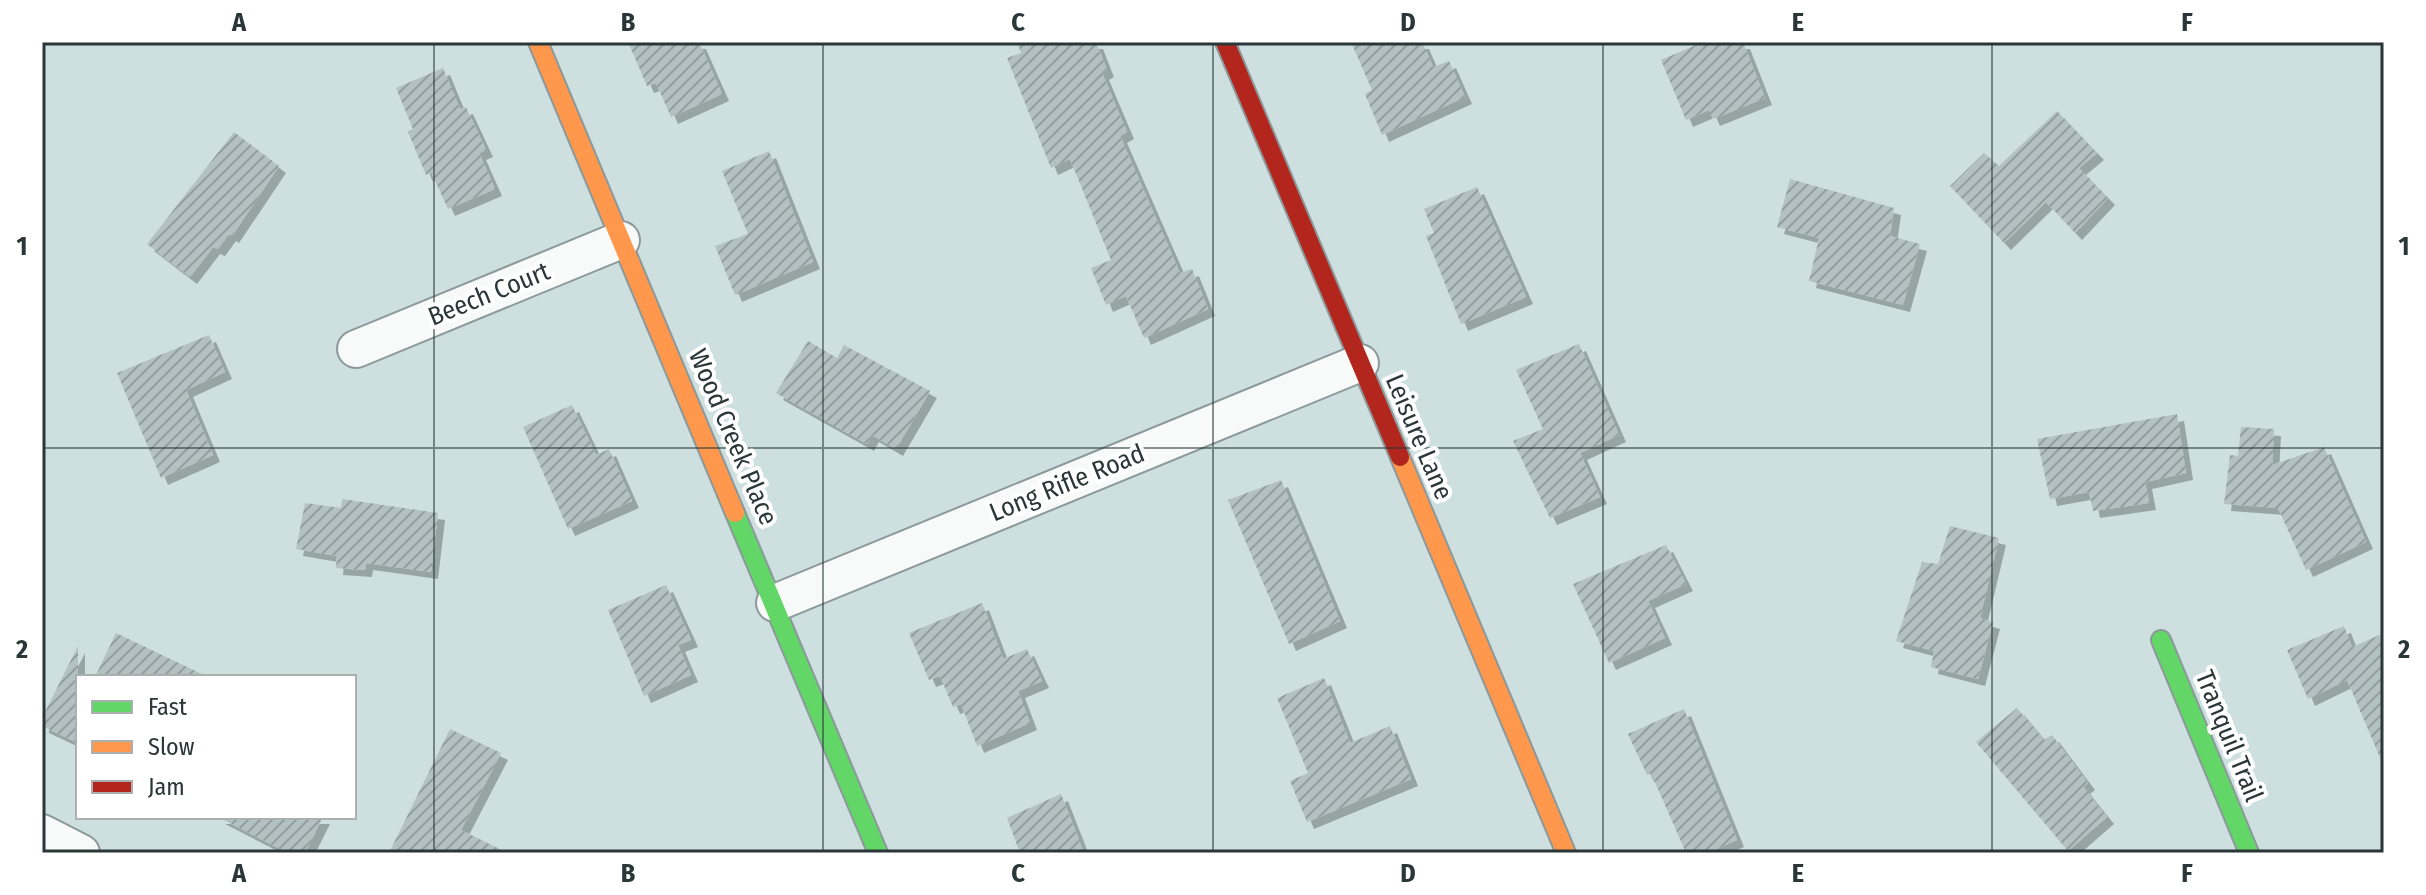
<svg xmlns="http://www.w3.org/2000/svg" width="2426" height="895" viewBox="0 0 2426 895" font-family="'Fira Sans Condensed',sans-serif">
<defs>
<pattern id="building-hatch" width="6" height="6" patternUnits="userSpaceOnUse" patternTransform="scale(2)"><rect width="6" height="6" fill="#b4c1c2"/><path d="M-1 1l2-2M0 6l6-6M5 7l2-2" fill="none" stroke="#939e9e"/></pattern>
<filter id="shadow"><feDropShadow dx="7" dy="7" stdDeviation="0" flood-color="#0004"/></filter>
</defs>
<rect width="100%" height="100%" fill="#cedfe0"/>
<!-- building -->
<path fill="url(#building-hatch)" filter="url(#shadow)" d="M628,42H699L722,94L671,117L656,83L647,86Z
M1017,42H1096L1107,70L1102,73L1127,132L1120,136L1180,273L1192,269L1208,309L1144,338L1126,296L1106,305L1091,268L1111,260L1070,159L1051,168L1007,58L1021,53Z
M1351,42H1422L1433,67L1449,61L1465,97L1382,135L1365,94L1372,90Z
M1703,42H1743L1765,98L1713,119L1709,110L1686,120L1661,60Z
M443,68L460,109L466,107L486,150L479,153L495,189L448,209L431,172L426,175L408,132L413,129L396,88Z
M2057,111L2097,153L2079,168L2108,198L2075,233L2046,202L2004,243L1950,186L1984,153L1999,166Z
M234,132L279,166L232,236L229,234L218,249L213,247L190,277L147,244Z
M769,151L813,262L735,295L715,246L748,234L722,171Z
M1790,179L1894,208L1890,236L1920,244L1903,305L1809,281L1819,238L1777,227Z
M1477,187L1526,297L1461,324L1426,236L1434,233L1424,209Z
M209,335L225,372L186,390L213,455L161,478L117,373Z
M808,341L837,358L844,345L930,391L896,449L872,435L867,444L776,393Z
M1579,344L1619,435L1580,453L1600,497L1550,518L1513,441L1543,429L1516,370Z
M572,405L596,455L609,449L632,501L568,529L523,427Z
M2177,414L2186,473L2145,482L2149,503L2093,511L2089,492L2050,499L2037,439Z
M2241,427L2274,429L2272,465L2324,447L2366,542L2306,570L2278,508L2224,504L2230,455L2238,456Z
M1281,480L1340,621L1289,644L1228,500Z
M342,499L438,513L431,572L366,563L365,570L336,568L337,556L296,549L305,503L341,508Z
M1950,526L1999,538L1980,618L1993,622L1978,679L1931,667L1934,651L1896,641L1922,562L1938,564Z
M1666,545L1686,584L1648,601L1665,638L1609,663L1573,584Z
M666,585L691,640L678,645L691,675L644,696L608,610Z
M982,603L1003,659L1027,649L1042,681L1018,691L1030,723L977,746L961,704L953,707L940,676L929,680L909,633Z
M2344,626L2352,647L2384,633V767L2347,680L2308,699L2287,650Z
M116,633L208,677H95Z
M78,646V743L42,726V718Z
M1324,678L1350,743L1390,726L1411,779L1307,822L1290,781L1308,773L1277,698Z
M2017,708L2044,740L2052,735L2088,783L2083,787L2107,817L2068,851L1976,742Z
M1684,709L1737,840L1707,853H1686L1651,773L1647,775L1628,734Z
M450,729L501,753L461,830L508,853H389Z
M1061,794L1084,853H1020L1007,818Z
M218,817H323L305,853H288Z"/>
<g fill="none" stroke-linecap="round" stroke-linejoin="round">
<!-- street casing -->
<g stroke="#8c999a" stroke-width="40">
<path id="street" d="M356,349L621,240
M775,603L1360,363
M42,833L81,853"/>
</g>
<!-- fast casing -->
<g stroke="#8c999a" stroke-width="22">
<path id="fast" d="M735,513L878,853
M2161,640L2249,853"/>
</g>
<!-- slow casing -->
<g stroke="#8c999a" stroke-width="22">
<path id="slow" d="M538,42L735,513
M1400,457L1566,853"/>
</g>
<!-- jam casing -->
<g stroke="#8c999a" stroke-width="22">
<path id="jam" d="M1225,42L1400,457"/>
</g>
<!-- street -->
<use href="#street" stroke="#f8fafa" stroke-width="36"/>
<!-- fast -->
<use href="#fast" stroke="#63d668" stroke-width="18"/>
<!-- slow -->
<use href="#slow" stroke="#ff974d" stroke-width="18"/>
<!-- jam -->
<use href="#jam" stroke="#b3261e" stroke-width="18"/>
</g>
<!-- grid -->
<path fill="none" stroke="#2a3637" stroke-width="2" stroke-opacity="0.55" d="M434,42V853M823,42V853M1213,42V853M1603,42V853M1992,42V853M42,448H2384"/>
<g text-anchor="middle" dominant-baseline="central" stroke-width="8" stroke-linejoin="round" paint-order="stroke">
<!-- street labels -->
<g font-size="26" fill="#2a3637" stroke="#fff">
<text transform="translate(489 294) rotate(-22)">Beech Court</text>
<text transform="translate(733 437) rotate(67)">Wood Creek Place</text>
<text transform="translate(1419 437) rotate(67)">Leisure Lane</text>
<text transform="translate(1067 483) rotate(-22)">Long Rifle Road</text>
<text transform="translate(2229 736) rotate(68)">Tranquil Trail</text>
</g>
</g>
<!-- border -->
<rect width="2426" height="895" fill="none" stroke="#ffffff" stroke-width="88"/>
<!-- legend -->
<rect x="76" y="675" width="280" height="144" fill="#ffffff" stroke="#aaafaf" stroke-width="2"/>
<rect x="92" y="701" width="40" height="12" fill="#63d668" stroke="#aaafaf" stroke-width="2"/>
<text x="148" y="715" font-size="24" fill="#2a3637">Fast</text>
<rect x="92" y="741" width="40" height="12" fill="#ff974d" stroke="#aaafaf" stroke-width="2"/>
<text x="148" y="755" font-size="24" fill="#2a3637">Slow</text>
<rect x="92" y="781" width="40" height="12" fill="#b3261e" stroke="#aaafaf" stroke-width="2"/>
<text x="148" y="795" font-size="24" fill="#2a3637">Jam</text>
<rect x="44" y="44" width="2338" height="807" fill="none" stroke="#2a3637" stroke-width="3"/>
<g font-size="26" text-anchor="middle" font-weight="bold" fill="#2a3637">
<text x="239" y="31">A</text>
<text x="628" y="31">B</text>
<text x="1018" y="31">C</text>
<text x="1408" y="31">D</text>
<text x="1798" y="31">E</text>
<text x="2187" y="31">F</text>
<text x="22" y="255">1</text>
<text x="2404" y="255">1</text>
<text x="22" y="658">2</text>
<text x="2404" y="658">2</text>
<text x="239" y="882">A</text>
<text x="628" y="882">B</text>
<text x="1018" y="882">C</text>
<text x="1408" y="882">D</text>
<text x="1798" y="882">E</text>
<text x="2187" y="882">F</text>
</g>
</svg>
